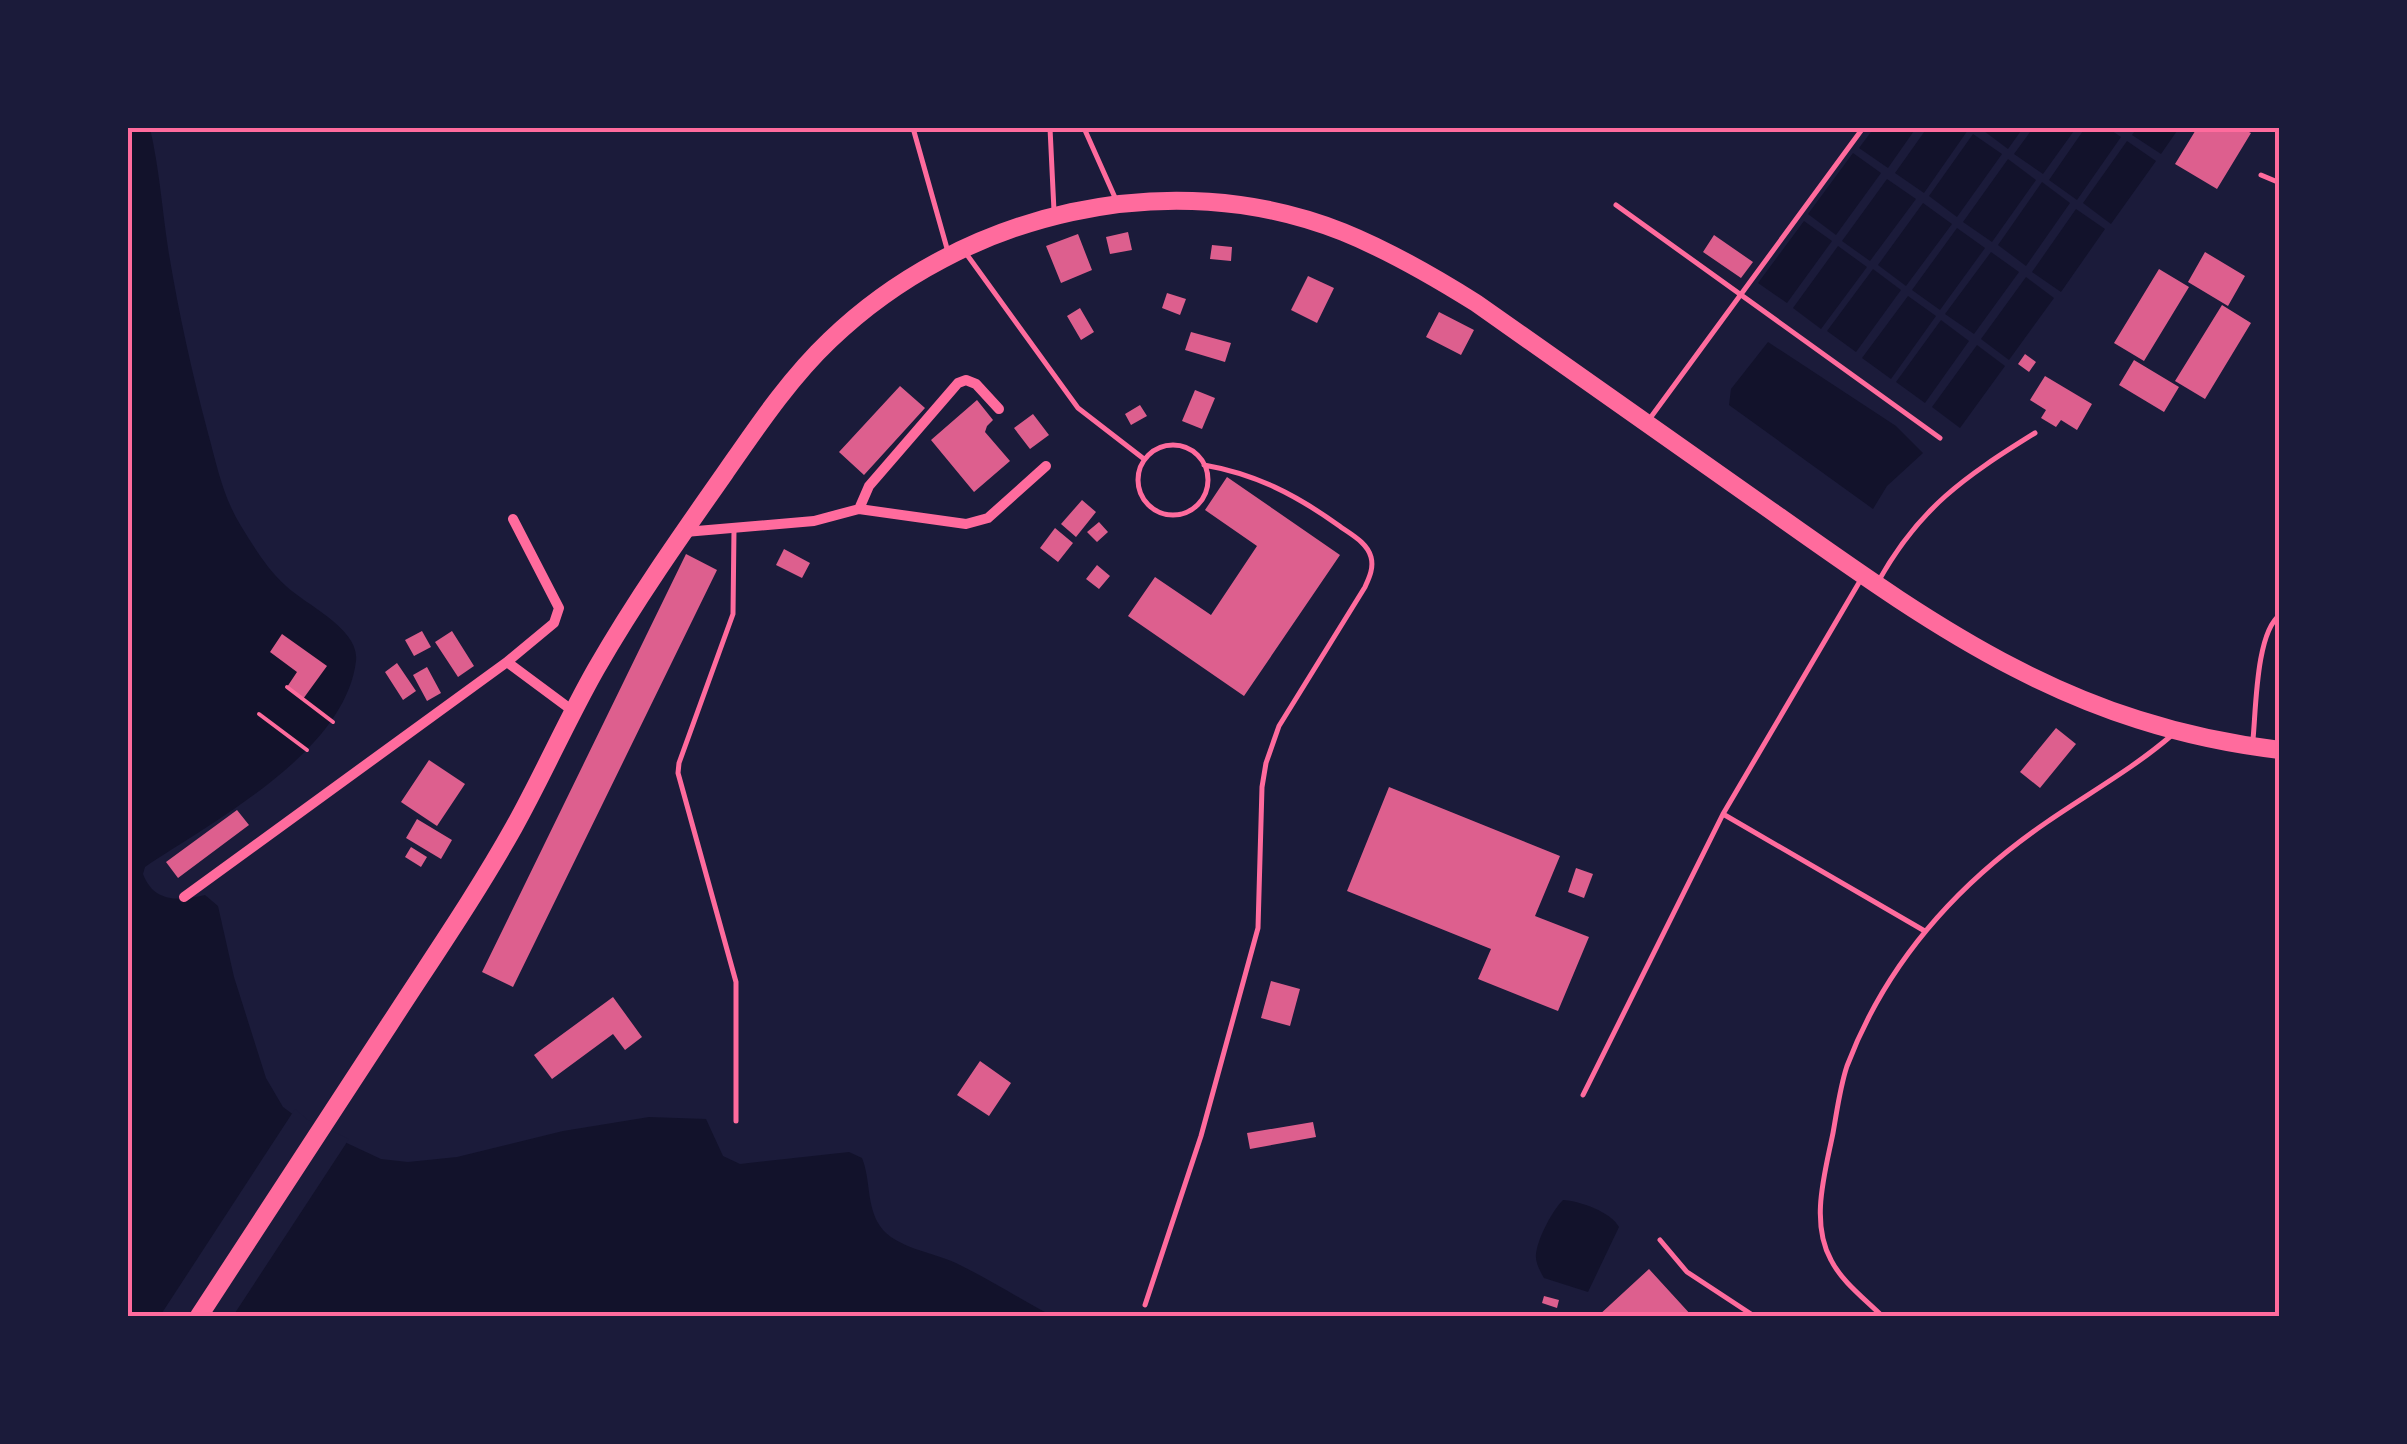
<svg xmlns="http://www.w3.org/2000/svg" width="2407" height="1444" viewBox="0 0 2407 1444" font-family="'Golos Text',sans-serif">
<rect width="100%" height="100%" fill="#1b1b3a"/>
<!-- water -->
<path fill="#12122b" d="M128,128H150C159,167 162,207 168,248C178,310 192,373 208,433C217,466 223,497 241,526C254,547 267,569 286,586C306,605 360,629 356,661C345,752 215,820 145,867L143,874C154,903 179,901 205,895L218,906L234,977L266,1078L283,1107L306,1124L381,1159L408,1162L457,1157L563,1131L649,1117L706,1119L723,1156L740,1164L849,1152L862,1158C871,1180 866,1205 880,1226C895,1248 933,1252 956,1263C989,1279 1020,1299 1052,1316H128Z
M1874,128H1916L1888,168L1859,148Z
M1927,128H1964L1968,130L1924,193L1895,173Z
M1980,128H2023L2008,149Z
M2033,128H2076L2043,174L2014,154Z
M2085,128H2108L2121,137L2077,200L2049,180Z
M2137,128H2179L2161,154L2132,135Z
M1973,134L2002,154L1957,217L1929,196Z
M2127,141L2156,161L2111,224L2083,203Z
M1853,153L1881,173L1836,235L1808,214Z
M2008,159L2036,180L1992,242L1963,222Z
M1887,179L1916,199L1870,261L1842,241Z
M2042,182L2070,203L2026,266L1998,245Z
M1923,203L1952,224L1906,286L1878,265Z
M2076,209L2105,229L2061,292L2032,272Z
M1804,221L1832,241L1787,303L1758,283Z
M1957,228L1985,248L1940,310L1912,290Z
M1838,246L1867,267L1821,329L1793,308Z
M1991,252L2019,272L1974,334L1945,314Z
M1873,269L1901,290L1856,352L1827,331Z
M2026,277L2054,298L2009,360L1981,339Z
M1908,296L1936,316L1891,379L1862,358Z
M1941,320L1969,341L1925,403L1896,382Z
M1768,342L1896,426L1923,453L1887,486L1873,509L1729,405L1731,389Z
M1977,345L2005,366L1960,428L1932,407Z
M1563,1200C1580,1201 1611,1212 1619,1227L1588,1292L1544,1278C1540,1271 1535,1262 1536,1254C1538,1238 1552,1211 1563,1200Z"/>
<!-- pier -->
<path fill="#1b1b3a" d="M295,1109L308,1120L349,1139L233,1316H160Z"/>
<!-- building -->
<path fill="#dd5f8e" d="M2197,128H2241L2251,133L2217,189L2175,164Z
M1128,232L1132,250L1110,254L1106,237Z
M1078,234L1092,270L1061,283L1046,246Z
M1714,235L1753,262L1741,278L1703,252Z
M1212,245L1232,247L1231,261L1210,259Z
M2205,252L2245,276L2228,306L2188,282Z
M2159,269L2189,287L2144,361L2114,343Z
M1308,276L1334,288L1317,323L1291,310Z
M1167,293L1186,299L1180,315L1162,308Z
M2222,305L2251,323L2205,399L2175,381Z
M1080,308L1094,332L1081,340L1067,316Z
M1439,312L1474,330L1461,355L1426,337Z
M1191,332L1231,343L1225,362L1185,350Z
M2025,354L2036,362L2029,372L2018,364Z
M2134,360L2179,387L2164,412L2119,385Z
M2045,376L2092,404L2077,430L2061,420L2056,427L2041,418L2046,410L2030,400Z
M900,386L925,408L864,475L839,452Z
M1195,390L1215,398L1202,429L1182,421Z
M977,400L993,420L987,426L985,432L1010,461L974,492L931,440Z
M1140,405L1147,416L1131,425L1125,414Z
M1033,414L1049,435L1030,449L1014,428Z
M1227,477L1340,555L1244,696L1128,616L1155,577L1211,615L1257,546L1205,510Z
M1082,500L1096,512L1076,537L1061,524Z
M1099,522L1108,532L1097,542L1087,532Z
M1055,528L1073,543L1058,562L1040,548Z
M784,549L810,563L802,578L776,565Z
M686,554L717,570L513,987L482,972Z
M1097,565L1110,576L1099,589L1086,579Z
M422,631L431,647L414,656L405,640Z
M452,631L474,666L458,677L435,642Z
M282,634L327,666L303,699L287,687L297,672L270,652Z
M397,663L416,691L403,700L385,672Z
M427,667L441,693L427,701L413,675Z
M2056,728L2076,744L2040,788L2020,772Z
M429,760L465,784L437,826L401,802Z
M1389,787L1560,856L1535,916L1589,937L1558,1011L1478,979L1491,949L1347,891Z
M237,810L249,825L178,878L166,862Z
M417,819L452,840L441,859L406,838Z
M411,847L427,857L421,867L405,857Z
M1576,868L1593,874L1584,898L1568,892Z
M1271,981L1300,989L1290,1026L1261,1018Z
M613,997L642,1037L625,1050L613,1034L552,1079L534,1055Z
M980,1061L1011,1083L989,1116L957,1095Z
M1313,1122L1316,1137L1250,1149L1247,1133Z
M1649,1269L1692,1316H1598Z
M1544,1296L1559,1300L1557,1308L1542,1303Z"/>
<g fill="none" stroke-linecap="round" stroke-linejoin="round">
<!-- path -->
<path stroke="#ff6b9d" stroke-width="4" d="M287,687L333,722
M259,714L307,750"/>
<!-- service -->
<path stroke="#ff6b9d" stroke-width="5" d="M913,128L948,252
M1050,128L1054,211
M1084,128L1117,202
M2261,175L2280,183
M1616,205L1940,438
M965,252L1078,408L1144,459
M1648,421L1863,128
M1138 480a35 35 0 1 1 70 0a35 35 0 1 1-70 0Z
M734,529L733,614L679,763L678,773L736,982V1121
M1860,581L1723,814L1923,930
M1878,582C1919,508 1964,477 2035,433
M2253,739C2256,710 2256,632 2280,615
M1583,1095L1723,814
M1660,1240L1687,1272L1754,1316
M1145,1305L1201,1136L1258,928L1262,787L1266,763L1279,726L1365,587C1369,578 1374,568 1371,557C1367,542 1350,534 1338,525C1296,495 1256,474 1204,465
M1882,1316C1865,1299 1842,1282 1831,1260C1810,1222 1825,1173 1833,1133C1837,1111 1840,1087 1847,1066C1886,963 1958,883 2047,822C2089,793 2134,768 2172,735"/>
<!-- minor -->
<path stroke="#ff6b9d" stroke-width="10" d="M859,509L869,486L958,383L966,380L976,384L999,409
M685,532L814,521L859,509L966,524L988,518L1046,466
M507,662L554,623L559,608L513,519
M184,897L507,662L573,711"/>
<!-- trunk -->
<path stroke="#ff6b9d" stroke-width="18" d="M199,1316C263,1219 326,1122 389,1025C431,960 476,895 514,827C543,775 567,720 596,669C635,601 680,537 725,473C757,427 789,379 830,340C963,212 1170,163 1343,232C1390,251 1433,276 1476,303C1570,370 1665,436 1760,503C1930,623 2066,725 2280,750"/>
</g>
<!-- border -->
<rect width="2407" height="1444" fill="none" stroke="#1b1b3a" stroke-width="260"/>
<rect x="130" y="130" width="2147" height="1184" fill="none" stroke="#ff6b9d" stroke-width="4"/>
</svg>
